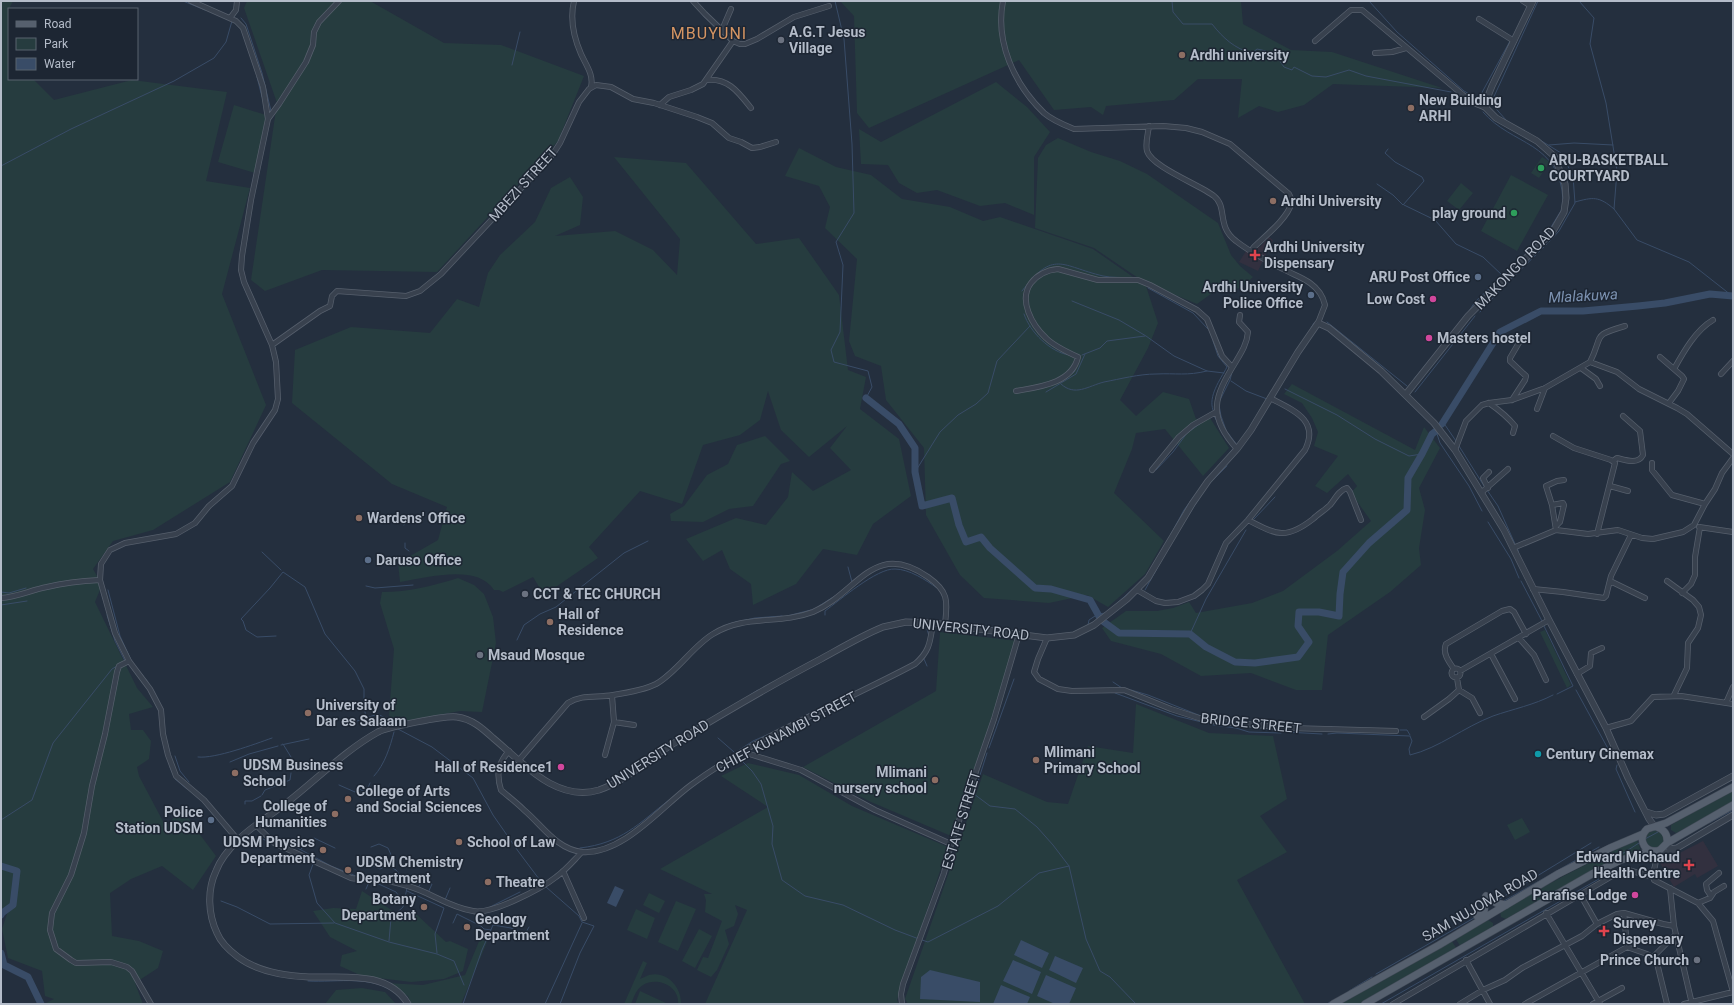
<svg xmlns="http://www.w3.org/2000/svg" width="1734" height="1005" viewBox="0 0 1734 1005" font-family="Roboto,sans-serif">
<rect width="100%" height="100%" fill="#242f3e"/>
<!-- medical -->
<path fill="#32303f" d="M1269,237L1273,240L1258,271L1239,262L1248,248L1260,247Z
M1703,841L1718,866L1697,878L1695,874L1674,887L1660,863Z"/>
<!-- green -->
<path fill="#263c3f" d="M1,1H13L9,9V79H33L54,100L132,80L227,92L206,181L250,188L222,294L266,405L230,482L153,530L113,541L93,569L102,585L95,602L137,688L153,707L129,714L131,730H143L151,741L149,759L137,767L139,776L166,827L182,807L192,824L216,856L193,890L162,866L131,879L110,893L112,936L139,941L163,951L158,968L135,983L143,1004H44L54,999L45,996L42,971L8,958L2,929L8,911L1,913Z
M247,1H370L444,43L501,45L584,76L558,141L437,272L322,270L265,291L251,280L277,103L244,8Z
M840,1H1241L1243,24L1291,50L1332,52L1442,88L1333,84L1304,105L1278,112L1259,106L1238,118L1242,79H1198L1174,100L1106,106L1103,115L1091,107L1054,110L1019,60L869,128L857,113L854,16Z
M996,82L1027,107L1050,132L1034,157V215L1005,203L980,206L937,190L917,193L899,183L888,165L861,164L859,129L881,142Z
M234,105L266,115L255,173L218,162Z
M1058,138L1091,152L1120,161L1147,174L1218,223L1231,255L1240,266L1253,277L1241,288L1215,291L1197,304L1144,282L1094,248L1035,228L1038,158L1046,145Z
M799,148L836,167L871,175L902,199L950,207L983,221L1000,217L1093,249L1146,286L1158,323L1148,348L1120,400L1136,416L1163,392L1189,399L1196,419L1210,418L1229,448L1203,476L1165,429L1136,433L1132,449L1114,493L1164,541L1145,574L1108,607L1087,595L1049,603L984,598L960,575L926,515L924,448L886,400L881,366L855,356L849,341L857,259L825,228L830,207L819,186L785,176Z
M614,157L686,163L756,244L799,238L839,295L848,370L866,377L860,409L899,439L911,496L873,524L857,555L823,549L796,584L753,605L751,584L730,569L722,550L703,561L686,539L736,518L766,525L788,497L792,472L813,491L851,470L830,448L847,426L809,457L781,430L768,391L760,420L740,435L703,445L682,504L640,491L589,547L598,558L544,595L533,577L503,592L499,590H494C477,563 426,578 400,582L398,563L438,540L447,507L392,484L292,403L295,350L351,327L430,333L457,299L479,307L488,273L500,255L535,222L551,188L570,177L583,197L580,225L555,236L615,231L653,250L677,275L680,239Z
M1542,157L1550,162L1539,178L1531,173Z
M1511,175L1548,195L1517,251L1481,231Z
M1461,183L1473,193L1459,210L1447,201Z
M1292,384L1415,450L1424,427L1440,448L1419,488L1425,510L1419,548L1421,565L1390,592L1328,635L1322,690H1296L1251,673L1201,676L1161,654L1111,641L1102,628L1126,611H1157L1173,608L1189,602L1196,613L1252,603L1283,591L1337,551L1371,521L1351,493L1357,486L1348,474L1327,493L1315,486L1338,456L1314,446L1318,432L1312,418L1302,403L1284,394Z
M765,436L790,461L781,464L753,506L729,509L703,522L671,521L670,514L684,506L707,475L728,464L737,445Z
M458,578L474,585L484,594L493,617L496,643L482,712L460,711L393,723L389,715L394,649L380,603L382,592C409,592 432,586 458,578Z
M1545,630L1571,685L1567,688L1540,632Z
M940,632L1018,641L951,836L871,802L803,767L936,691Z
M1136,704L1209,733L1273,736L1287,799L1260,816L1287,852L1237,880L1305,1004H908L905,999L983,774L1047,802L1068,804L1088,746L1133,753Z
M748,763L799,775L852,806L948,847L897,1000L899,1004H705L747,910L735,905L738,914L734,926L725,930L729,944L717,970L711,977L697,970L703,957L708,958L722,921L705,912L706,900L704,894H712L660,869L768,807L721,776Z
M1733,790V803L1676,833L1671,830V825Z
M1522,818L1530,832L1515,840L1507,825Z
M1655,830C1663,832 1663,836 1664,843L1660,849H1649L1645,837L1649,831Z
M1637,840L1641,851L1573,883L1506,919L1501,917L1500,911C1545,886 1590,861 1637,840Z
M362,891L396,913L409,912L415,913L446,942L450,941L468,949L463,971L444,979L411,982L362,976L340,966L342,955L357,951L330,937L313,911L333,908L356,909Z
M649,893L665,901L659,913L643,905Z
M676,901L696,909L678,951L658,942Z
M636,909L655,918L647,939L627,930Z
M1488,920L1493,923V928L1461,947L1455,938Z
M699,929L712,936L695,968L682,961Z
M480,939L487,942L461,1004H411L408,996L385,983L423,985L465,975Z
M1451,940L1457,949L1360,1004H1340Z
M643,961L647,963L640,979C643,978 646,976 649,975C667,970 682,988 681,1004H678C680,986 657,976 643,985C636,989 634,997 631,1004H624Z
M362,988L385,992L396,1004H325L336,990Z
M640,991L668,1004H635Z"/>
<!-- water -->
<path fill="#394c67" d="M615,886L624,890L616,907L607,903Z
M1021,940L1049,953L1042,968L1014,955Z
M1055,956L1083,968L1076,983L1049,970Z
M1013,960L1041,972L1032,994L1003,981Z
M930,970L980,982V1002L920,999L921,977Z
M1046,975L1076,988L1069,1004H1055L1037,996Z
M1001,985L1030,997L1027,1004H993Z"/>
<g fill="none" stroke-linecap="round" stroke-linejoin="round">
<!-- stream -->
<path stroke="#394c67" stroke-width="1" d="M183,1L205,10
M835,1L844,39L852,144L854,213L836,242L843,265L840,332L831,350L834,362L868,371L872,387L866,398
M1172,1L1173,12L1183,24H1212C1223,38 1235,49 1252,53L1257,49L1266,51L1267,57L1279,60L1284,67L1292,70L1294,67L1312,76L1326,77L1349,70L1366,76L1451,92
M1369,1L1397,32L1464,91L1478,99
M1579,1L1594,18L1590,44L1606,103L1617,171L1614,209L1637,240L1689,262L1731,295
M241,18L246,24L262,73L271,111
M512,65L520,32
M257,77L262,97
M1469,97L1475,98
M1479,98L1510,41
M1483,112C1512,146 1560,141 1563,200
M1506,120L1491,103L1538,1
M1540,140L1561,153L1573,176L1575,203L1559,231L1549,242
M1549,145L1574,143L1613,145
M1,166L71,129L174,81L214,58L226,42L232,21
M1377,184L1393,195L1403,205L1424,181L1422,177L1395,162L1385,153L1388,149
M1575,202C1593,197 1599,196 1614,209
M1404,205L1435,220L1456,244L1483,257L1503,276
M1548,232L1562,209
M1499,280L1530,250
M1504,286L1547,244
M1148,288L1193,313L1208,329
M1022,291C1054,249 1061,266 1103,276C1112,278 1122,277 1131,278
M1072,301L1119,320L1146,336L1174,356L1207,371L1224,373
M1469,311L1475,302L1492,286
M1480,312L1500,290
M1024,314C1030,332 1050,352 1069,355
M1327,322L1407,386
M1311,328L1314,323
M1082,355L1100,348L1107,341L1145,336
M1071,374L1074,372L1076,368
M1414,379L1438,350
M1231,381L1246,391L1267,399
M1061,384C1075,397 1088,386 1104,382C1120,379 1139,374 1156,374C1176,373 1187,376 1207,371
M1285,389L1337,415L1375,439L1409,456L1422,454
M1046,392L1076,374L1085,354
M1415,392L1475,316
M1220,400L1230,380L1232,372
M1219,405L1221,416L1226,430
M1213,410C1208,396 1220,380 1227,367L1218,356L1213,341
M1214,416L1218,423
M1443,422L1456,441
M1436,431L1440,443L1469,486L1482,511
M1228,433L1237,445
M1459,446L1484,486
M1229,454L1232,450
M1156,470L1173,452L1187,433L1201,423
M915,472L940,432L958,415L976,404L988,393L997,361L1030,326
M1209,484L1227,466
M1487,490L1498,506L1515,544
M1188,516L1198,500
M1254,519L1275,497
M1488,522L1511,559L1519,578
M404,525L408,514
M1171,534L1184,510L1195,495
M405,543V548L409,551
M1518,550V554
M262,552L281,570
M848,567L852,582
M1521,581L1542,621
M366,586L375,588L413,585
M108,590L120,636L132,662L148,682
M1145,590L1165,554
M1,592L9,593L26,588
M1,605L27,601
M819,606L835,596
M1114,606L1134,588
M107,615L115,641L125,661
M825,615V611C840,600 877,568 895,569C909,569 926,580 937,588
M787,616L815,609
M741,621L755,618L782,616
M963,624L1000,629
M726,625L736,622
M1088,625L1089,620L1098,614L1106,613
M1544,626L1573,686L1557,694
M927,629L929,636
M1190,634L1206,599L1246,530
M276,636L257,637L246,630L243,621L241,619L270,588L283,572L305,587L325,634L355,671L364,689V707L366,717
M517,640L524,625L540,614L556,607L624,553L648,541
M924,659L927,666
M661,678L678,663
M1113,682L1122,688
M1131,690L1148,695L1201,716
M1576,690L1612,756
M1115,693L1177,716L1214,725L1236,728L1249,732L1281,733
M750,695L758,690
M718,714L734,705
M799,719L833,702
M349,720L357,721L378,714L392,722
M1317,727H1332
M398,729L432,747L473,778L493,815L518,851L542,883
M1400,730H1407L1410,735
M1286,732L1322,734
M1328,734L1337,733L1410,736L1412,741L1409,749L1410,755C1439,748 1464,727 1493,716C1513,709 1534,705 1553,695
M718,738L734,752
M283,744L291,757
M281,745L309,739
M989,748L1014,679
M987,753L974,794L990,806L1015,809L1037,827L1053,845L1069,866L1086,939L1100,971L1110,977L1136,1004
M175,756L180,771L189,782
M198,757C215,759 255,744 272,738
M738,757L752,771L761,784L773,826L772,844L782,880L805,896L843,905L895,930L919,939
M230,762L249,754L278,746
M1617,765L1616,769L1635,812
M170,767L172,772
M713,767L753,741L769,734
M374,776C385,764 390,747 394,732
M175,779L187,789
M339,785L355,792L357,788L366,792L370,783
M262,795L265,790L290,780L291,773
M245,804V801H252L261,796
M1,820L32,800L53,743L112,669L117,666
M1709,823L1733,810
M263,839L271,843
M1645,839L1658,832
M292,845L331,866L356,876
M277,847L281,849
M580,848C622,843 638,824 669,800
M301,849L314,838L335,848
M367,856L371,865L380,869L388,865L392,857L388,848L379,844L371,847
M1608,863L1639,843
M313,864L309,875L317,903L335,923L389,942L437,954L454,961L464,985
M388,865L396,870L406,883
M546,887L579,916L582,922L594,926L580,953L560,1004
M418,888L423,879L432,884L428,893
M528,888L537,887
M366,889L370,880L396,892L403,902
M407,891L444,908L435,934L437,953
M445,900L450,888
M1498,900L1591,843
M221,901L237,907L270,924L334,923
M1504,901L1599,847
M490,907L520,892
M453,923L457,914L481,926L484,929L491,930
M922,940L928,942L998,906L1039,873L1069,866
M389,941L391,918L403,907L407,888
M1,968L6,966
M1376,974L1474,918
M308,981C336,983 378,973 399,997
M1349,991L1372,977
M463,1004L482,950L493,925L511,928L525,934L529,927
M545,1004L582,923
M1327,1004L1330,1002
M1381,1004L1611,872"/>
<!-- river -->
<path stroke="#394c67" stroke-width="7" d="M866,398L899,424L915,448V472L922,506L952,498L959,525L966,542L981,537L990,548L1035,588L1051,589L1090,600L1100,618
M1442,424L1500,332L1541,311H1583L1638,306L1665,303L1710,294L1733,296
M1104,622L1119,633L1190,634L1206,647L1235,662L1255,663L1298,657L1309,642L1298,626L1299,612H1319L1339,616L1340,594L1343,572L1369,543L1407,510L1408,478L1422,454L1432,434L1436,431
M1,866L17,871L13,905L2,913L1,915
M1,953L4,965L28,977L41,1004"/>
<!-- minor casing -->
<g stroke="#565f6c" stroke-width="6">
<path id="minor" d="M191,1L236,21L243,28L263,87L268,119L251,200L242,256L241,270L244,282L272,345L276,362L278,399L275,410L253,443L232,486L209,506L195,523L176,534L125,543L110,550L101,564L100,580L115,633L129,661L150,689L161,710L163,734L168,755L176,776L204,800L238,840
M574,1C570,18 574,38 581,54C586,65 594,75 591,87
M693,1L705,14L733,41L740,44H745L757,39L794,17L829,6
M1003,1C995,42 1014,84 1044,113C1052,120 1064,125 1074,129L1163,126L1186,128L1202,132L1230,144L1289,194C1291,198 1292,200 1291,204C1288,218 1263,238 1253,248V251
M1523,1L1531,6
M230,18L236,10L237,1
M1479,19L1514,41
M722,30L731,9
M1315,41L1351,10H1362L1463,95L1476,104L1486,108
M1375,53L1392,52L1406,48
M706,80C728,77 739,93 751,108
M660,105L669,97L691,90L703,84L733,41
M268,119L279,104L306,62L313,45L314,32L319,22L339,1
M1149,126C1148,134 1145,143 1147,151C1152,167 1200,185 1214,196C1228,207 1216,226 1236,241C1250,252 1267,261 1283,269C1292,274 1302,277 1310,283C1317,288 1323,296 1325,305L1318,323
M272,345L320,311L330,306L332,296L337,291L406,296L420,291L441,274L553,154L560,143L579,102L589,89L596,85L611,87L633,99L654,103L697,117L712,123L729,138L741,142L752,148L760,147L776,142
M1660,357L1682,376L1684,379L1678,391L1669,403
M1590,362C1604,334 1591,336 1625,326
M1581,368L1596,379L1600,386
M1674,369C1684,351 1696,330 1713,320
M1721,374L1733,361
M1016,391C1038,387 1072,384 1078,357C1067,352 1054,346 1046,338C1032,325 1018,300 1031,283C1038,274 1047,270 1058,269L1098,280H1138L1150,285L1197,310L1207,319L1222,356L1232,367
M1512,400L1525,380L1526,376L1510,361V358L1520,341
M1489,403C1499,410 1507,416 1515,426L1513,433
M1537,409L1545,388
M1553,436L1574,448L1611,460L1615,463L1597,534
M1237,449C1207,416 1214,397 1235,363C1241,353 1247,344 1248,332L1239,322L1240,315
M1455,450L1466,421L1482,405L1489,403L1512,400L1545,388L1590,362L1617,372L1639,389L1677,408L1687,414L1733,454
M1613,461L1617,458C1625,460 1638,465 1643,455L1640,431L1623,416
M1652,463V470L1672,495L1705,504
M1152,470L1179,437L1193,425L1216,412
M1610,486L1628,491
M1488,488L1483,478L1489,472
M1482,492L1508,469
M1552,505L1563,503L1564,505L1560,522L1556,526
M1248,520C1277,535 1286,540 1313,519C1318,514 1325,510 1330,505C1335,499 1339,490 1347,488L1350,492L1361,520
M1699,527L1733,532
M1556,530L1552,505L1546,486L1557,481L1564,480
M1513,548L1556,530L1588,534L1618,530L1642,538L1653,539L1683,532L1694,525L1705,504L1715,489L1722,473L1733,458
M1610,581L1645,598
M1667,581L1693,600L1699,607L1701,615L1698,628L1688,643L1687,668L1674,695
M1533,589L1563,592L1604,598L1606,596L1611,576L1631,535
M1137,590L1156,601L1165,603L1178,602L1194,596L1202,590L1208,584L1226,543L1248,520L1305,450C1320,420 1293,410 1270,398
M1682,593L1691,584L1695,575V557L1700,527
M1,598C17,597 31,590 47,587C64,583 82,581 100,580
M1047,638L1038,659L1034,672L1039,679L1058,689L1072,691L1124,690L1171,709L1199,718L1213,721L1290,728L1396,731
M1519,638L1534,655L1546,680
M1491,654L1515,699
M129,661L119,666L117,672L105,734L92,786L84,833L71,875L52,913L50,930L56,949L71,960L76,963L111,962L127,967L132,971L151,1004
M1451.5 673a4.5 4.5 0 1 1 9 0a4.5 4.5 0 1 1-9 0Z
M1454,669C1449,662 1442,653 1446,644L1502,611L1510,609L1514,612L1526,634
M1460,671L1549,620
M1577,674L1590,666L1591,653L1602,648
M1457,678L1459,690L1472,698L1480,713
M1726,703L1733,687
M1424,717L1449,699L1459,690
M614,722L634,725
M1606,728L1631,721L1653,697L1681,696L1733,704
M509,751C498,763 496,774 501,790C509,797 517,803 524,810C542,825 556,849 582,852C623,855 661,807 691,785C757,736 842,703 915,664C930,651 930,642 933,623
M743,752L801,770L875,810L951,844
M605,755L614,722L612,696
M519,760L568,703C582,694 597,698 613,695C626,693 644,690 656,684C676,673 693,646 713,634C745,614 779,625 813,612C858,593 873,539 928,577C948,591 948,600 945,624
M257,826L274,843L351,878C359,880 367,877 375,878C386,880 397,883 408,886C430,892 448,907 473,911C491,915 541,889 556,877C566,870 574,860 582,852
M563,871L584,918
M1652,874L1654,880L1698,903L1713,921L1733,992
M1670,888L1674,926L1692,1004
M1580,894L1597,924
M1711,896L1707,890L1706,884L1719,873
M1698,903L1710,898L1714,892L1724,886
M1546,913L1600,1004
M1624,913L1627,947
M1653,957L1676,934
M1466,960L1490,1004
M902,1004L901,994L903,984L944,873L951,844L994,719L1019,634
M1393,1004L1619,872L1628,870L1650,876C1656,870 1656,860 1656,852
M1460,1004L1483,990L1505,980L1522,968L1582,936L1597,924L1617,914L1624,913L1663,924L1674,926
M1525,1004L1627,947L1647,954L1656,959L1667,1004
M1593,1004L1622,988
M1684,1004L1733,992"/>
</g>
<!-- tertiary casing -->
<g stroke="#565f6c" stroke-width="7">
<path id="tertiary" d="M1406,394L1468,316L1553,231L1564,212L1566,198L1565,184L1554,156L1537,141L1496,118L1486,108L1488,96L1492,86L1533,1
M1646,812L1656,815L1664,814L1733,776
M1666,845L1672,849L1677,848L1733,815
M1658,851L1664,853L1676,850
M408,1004C388,970 342,978 309,977C285,976 258,972 238,957C230,951 221,943 217,933C208,914 207,890 216,871C220,860 230,848 238,840C253,825 273,814 289,801C317,779 347,749 378,732C388,727 446,715 457,717C472,719 482,728 493,738C522,762 556,803 599,790C628,780 650,757 676,742C724,713 771,685 821,659C841,648 861,636 883,627L906,622L933,623L1047,638L1074,635L1094,625L1127,599L1148,578L1192,504L1208,481L1237,449L1251,430L1298,352L1318,323L1329,328L1381,371L1434,423L1455,450L1504,530L1549,620L1606,728L1628,778L1649,819L1655,827"/>
</g>
<!-- primary casing -->
<g stroke="#414a57" stroke-width="8">
<path id="primary" d="M1657,827C1665,830 1668,835 1667,843L1660,850C1646,855 1636,840 1647,829L1666,823L1733,787
M1667,843L1733,805
M1486,896L1496,903L1506,905
M1477,916L1484,912L1485,904
M1333,1004L1439,945L1558,874L1610,848L1643,834
M1365,1004L1592,874L1621,860L1650,851"/>
</g>
<!-- minor -->
<use href="#minor" stroke="#38414e" stroke-width="4.5"/>
<!-- tertiary -->
<use href="#tertiary" stroke="#38414e" stroke-width="5.5"/>
<!-- primary -->
<use href="#primary" stroke="#56606e" stroke-width="7"/>
</g>
<!-- markers -->
<g fill="#6b7280" stroke="#1d2633" stroke-width="1.5">
<circle cx="781" cy="40" r="4"/>
<circle cx="525" cy="594" r="4"/>
<circle cx="480" cy="655" r="4"/>
<circle cx="1697" cy="960" r="4"/>
</g>
<g fill="#8d6e63" stroke="#1d2633" stroke-width="1.5">
<circle cx="1182" cy="55" r="4"/>
<circle cx="1411" cy="108" r="4"/>
<circle cx="1273" cy="201" r="4"/>
<circle cx="359" cy="518" r="4"/>
<circle cx="550" cy="622" r="4"/>
<circle cx="308" cy="713" r="4"/>
<circle cx="1036" cy="760" r="4"/>
<circle cx="235" cy="773" r="4"/>
<circle cx="935" cy="780" r="4"/>
<circle cx="348" cy="799" r="4"/>
<circle cx="335" cy="814" r="4"/>
<circle cx="459" cy="842" r="4"/>
<circle cx="323" cy="850" r="4"/>
<circle cx="348" cy="870" r="4"/>
<circle cx="488" cy="882" r="4"/>
<circle cx="424" cy="907" r="4"/>
<circle cx="467" cy="927" r="4"/>
</g>
<g fill="#2e9e5b" stroke="#1d2633" stroke-width="1.5">
<circle cx="1541" cy="168" r="4"/>
<circle cx="1514" cy="213" r="4"/>
</g>
<g fill="#e0444e" stroke="#1d2633" stroke-width="1.5">
<path d="M1253 249h4v4h4v4h-4v4h-4v-4h-4v-4h4z"/>
<path d="M1687 859h4v4h4v4h-4v4h-4v-4h-4v-4h4z"/>
<path d="M1602 925h4v4h4v4h-4v4h-4v-4h-4v-4h4z"/>
</g>
<g fill="#5c6f8a" stroke="#1d2633" stroke-width="1.5">
<circle cx="1478" cy="277" r="4"/>
<circle cx="1311" cy="295" r="4"/>
<circle cx="368" cy="560" r="4"/>
<circle cx="211" cy="820" r="4"/>
</g>
<g fill="#d1479c" stroke="#1d2633" stroke-width="1.5">
<circle cx="1433" cy="299" r="4"/>
<circle cx="1429" cy="338" r="4"/>
<circle cx="561" cy="767" r="4"/>
<circle cx="1635" cy="895" r="4"/>
</g>
<circle fill="#0f9aa8" stroke="#1d2633" stroke-width="1.5" cx="1538" cy="754" r="4"/>
<g text-anchor="middle" dominant-baseline="central" stroke-width="3" stroke-linejoin="round" paint-order="stroke">
<!-- poi labels -->
<g font-size="14" font-weight="bold" fill="#b4bcc9" stroke="#1d2633" text-anchor="start">
<text x="789" y="32">A.G.T Jesus<tspan x="789" dy="16">Village</tspan></text>
<text x="1190" y="55">Ardhi university</text>
<text x="1419" y="100">New Building<tspan x="1419" dy="16">ARHI</tspan></text>
<text x="1549" y="160">ARU-BASKETBALL<tspan x="1549" dy="16">COURTYARD</tspan></text>
<text x="1281" y="201">Ardhi University</text>
<text x="1506" y="213" text-anchor="end">play ground</text>
<text x="1264" y="247">Ardhi University<tspan x="1264" dy="16">Dispensary</tspan></text>
<text x="1470" y="277" text-anchor="end">ARU Post Office</text>
<text x="1303" y="287" text-anchor="end">Ardhi University<tspan x="1303" dy="16">Police Office</tspan></text>
<text x="1425" y="299" text-anchor="end">Low Cost</text>
<text x="1437" y="338">Masters hostel</text>
<text x="367" y="518">Wardens' Office</text>
<text x="376" y="560">Daruso Office</text>
<text x="533" y="594">CCT &amp; TEC CHURCH</text>
<text x="558" y="614">Hall of<tspan x="558" dy="16">Residence</tspan></text>
<text x="488" y="655">Msaud Mosque</text>
<text x="316" y="705">University of<tspan x="316" dy="16">Dar es Salaam</tspan></text>
<text x="1044" y="752">Mlimani<tspan x="1044" dy="16">Primary School</tspan></text>
<text x="1546" y="754">Century Cinemax</text>
<text x="243" y="765">UDSM Business<tspan x="243" dy="16">School</tspan></text>
<text x="553" y="767" text-anchor="end">Hall of Residence1</text>
<text x="927" y="772" text-anchor="end">Mlimani<tspan x="927" dy="16">nursery school</tspan></text>
<text x="356" y="791">College of Arts<tspan x="356" dy="16">and Social Sciences</tspan></text>
<text x="327" y="806" text-anchor="end">College of<tspan x="327" dy="16">Humanities</tspan></text>
<text x="203" y="812" text-anchor="end">Police<tspan x="203" dy="16">Station UDSM</tspan></text>
<text x="315" y="842" text-anchor="end">UDSM Physics<tspan x="315" dy="16">Department</tspan></text>
<text x="467" y="842">School of Law</text>
<text x="1680" y="857" text-anchor="end">Edward Michaud<tspan x="1680" dy="16">Health Centre</tspan></text>
<text x="356" y="862">UDSM Chemistry<tspan x="356" dy="16">Department</tspan></text>
<text x="496" y="882">Theatre</text>
<text x="1627" y="895" text-anchor="end">Parafise Lodge</text>
<text x="416" y="899" text-anchor="end">Botany<tspan x="416" dy="16">Department</tspan></text>
<text x="475" y="919">Geology<tspan x="475" dy="16">Department</tspan></text>
<text x="1613" y="923">Survey<tspan x="1613" dy="16">Dispensary</tspan></text>
<text x="1689" y="960" text-anchor="end">Prince Church</text>
</g>
<!-- street labels -->
<g font-size="14" fill="#b4bcc9" stroke="#1d2633">
<text transform="translate(523 184) rotate(-48)">MBEZI STREET</text>
<text transform="translate(1515 268) rotate(-46)">MAKONGO ROAD</text>
<text transform="translate(971 629) rotate(6)">UNIVERSITY ROAD</text>
<text transform="translate(1251 723) rotate(6)">BRIDGE STREET</text>
<text transform="translate(786 732) rotate(-28)">CHIEF KUNAMBI STREET</text>
<text transform="translate(658 754) rotate(-32)">UNIVERSITY ROAD</text>
<text transform="translate(961 820) rotate(-73)">ESTATE STREET</text>
<text transform="translate(1480 905) rotate(-30)">SAM NUJOMA ROAD</text>
</g>
<!-- water labels -->
<g font-size="15" font-style="italic" fill="#7c92b1" stroke="#1d2633">
<text transform="translate(1583 296) rotate(-3)">Mlalakuwa</text>
</g>
<!-- quarter labels -->
<g font-size="16" letter-spacing="1" fill="#d59563" stroke="#1d2633">
<text x="709" y="33">MBUYUNI</text>
</g>
</g>
<!-- border -->
<rect width="1734" height="1005" fill="none" stroke="#b4bcc9" stroke-width="4"/>
<!-- legend -->
<rect x="8" y="8" width="130" height="72" fill="#1d2633" stroke="#59626f"/>
<rect x="16" y="21" width="20" height="6" fill="#56606e" stroke="#59626f"/>
<text x="44" y="28" font-size="12" fill="#b4bcc9">Road</text>
<rect x="16" y="38" width="20" height="12" fill="#263c3f" stroke="#59626f"/>
<text x="44" y="48" font-size="12" fill="#b4bcc9">Park</text>
<rect x="16" y="58" width="20" height="12" fill="#394c67" stroke="#59626f"/>
<text x="44" y="68" font-size="12" fill="#b4bcc9">Water</text>
</svg>
